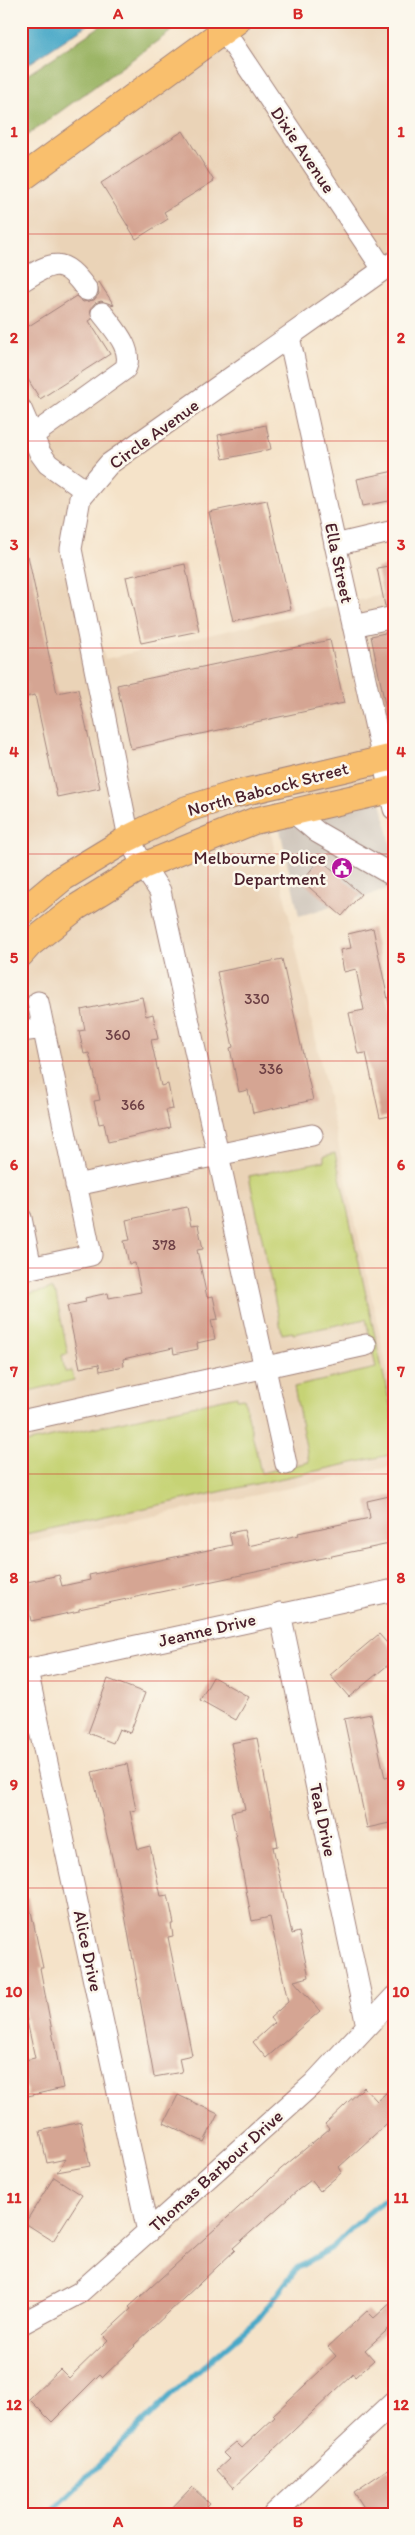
<svg xmlns="http://www.w3.org/2000/svg" width="415" height="2535" viewBox="0 0 415 2535" font-family="Itim,sans-serif">
<rect width="100%" height="100%" fill="#fbf7ec"/>
<filter id="ink" filterUnits="userSpaceOnUse"><feTurbulence type="fractalNoise" baseFrequency=".02" numOctaves="2"/><feDisplacementMap in="SourceGraphic" scale="10" xChannelSelector="R" yChannelSelector="G"/><feConvolveMatrix kernelMatrix="1 2 1 2 8 2 1 2 1" color-interpolation-filters="sRGB"/></filter>
<filter id="wash" filterUnits="userSpaceOnUse"><feTurbulence type="fractalNoise" baseFrequency=".0096" numOctaves="4" result="noise"/><feDisplacementMap in="SourceGraphic" scale="20" xChannelSelector="R" yChannelSelector="G"/><feGaussianBlur stdDeviation="1.12" result="paint"/><feColorMatrix in="noise" values="0 0 0 0 0 0 0 0 0 0 0 0 0 0 0 0 0 1.4 0 .05"/><feComposite in="paint" operator="in"/></filter>
<g filter="url(#wash)">
<rect width="100%" height="100%" fill="#f5e3c9"/>
<!-- built -->
<path fill="#ead3b7" d="M236,21H394V252L80,498L71,549L105,659L394,592V809L389,790L264,801L394,1401V1466L21,1544V179Z"/>
<!-- industrial -->
<path fill="#ccc2b8" d="M381,801L394,859V888L299,916L279,825Z"/>
<!-- green -->
<path fill="#c6d375" stroke="#887950" d="M335,1153L394,1423V1454L21,1535V1444L237,1396V1399L244,1398L261,1473L309,1462L294,1387L376,1368L366,1319L293,1334V1332L282,1334L249,1176L324,1161V1156Z
M51,1289L56,1295L68,1354L62,1355L65,1372L72,1371L74,1380L21,1393V1296Z"/>
<!-- forest -->
<path fill="#9cb566" stroke="#736a48" d="M108,21H185L21,140V79Z"/>
<!-- water -->
<path fill="#48a9c8" stroke="#49647a" d="M21,21H93L21,69Z"/>
<g fill="none" stroke-linecap="round" stroke-linejoin="round">
<!-- stream -->
<path stroke="#48a9c8" stroke-width="5.5" d="M49,2514L170,2396L258,2319L297,2268L333,2247L367,2214L394,2192"/>
</g>
<g id="blocks">
<!-- building -->
<path fill="#d5a593" d="M183,131L214,181L164,212L168,219L136,239L101,183Z
M99,282L114,305L101,301L95,303L90,309L92,319L89,321L110,354L40,399L21,368V331L76,296L83,302L94,300L99,294L97,283Z
M266,425L271,449L223,459L218,435Z
M394,471V500L363,506L357,479Z
M267,500L291,609L233,622L209,512Z
M28,556L57,693L78,689L100,788L57,797L35,695L21,698V557Z
M185,564L199,631L141,643L126,577Z
M394,565V605L385,606L377,568Z
M394,631V713L387,714L371,636Z
M330,640L344,703L131,749L117,685Z
M320,859L361,894L342,916L302,881Z
M373,928L394,1028V1115L380,1118L366,1053L358,1054L349,1013L364,1010L356,969L344,972L340,950L351,948L348,934Z
M282,959L313,1100L253,1113L248,1090L239,1092L230,1048L233,1047L217,972Z
M142,997L146,1016L153,1014L158,1039L151,1040L161,1086L168,1084L173,1109L166,1110L170,1128L108,1142L104,1123L99,1124L94,1101L100,1100L94,1072L89,1053L84,1054L79,1031L85,1030L81,1010Z
M187,1207L191,1226L198,1225L203,1249L197,1250L207,1297L213,1296L218,1319L211,1320L215,1339L197,1343L198,1349L174,1354L173,1348L123,1359L124,1366L100,1371L99,1364L80,1368L67,1306L86,1302L85,1298L108,1293L109,1298L141,1292L135,1263L129,1264L124,1241L130,1240L126,1220Z
M394,1495V1543L79,1609V1611L31,1621L23,1583L59,1575L62,1586L90,1580L89,1575L232,1545L229,1533L244,1530L248,1546L299,1535L298,1533L370,1518L367,1501Z
M379,1634L394,1651V1660L349,1697L330,1675Z
M213,1677L249,1697L236,1720L200,1700Z
M108,1679L145,1693L130,1733L119,1729L113,1743L88,1733Z
M371,1714L385,1778L390,1777L394,1794V1822L367,1828L344,1719Z
M257,1738L278,1846L273,1847L292,1934L299,1932L309,1977L294,1981L320,2011L266,2058L253,2042L274,2023L270,2018L288,2002L270,1917L252,1921L231,1812L245,1809L231,1743Z
M127,1764L136,1810L130,1811L138,1849L150,1846L161,1896L168,1895L174,1924H171L173,1936L168,1937L192,2055L179,2058L182,2072L154,2077L123,1904L92,1772Z
M28,1897L43,1968H40L63,2088L28,2096L21,2061L35,2058L21,1993V1898Z
M394,2086V2117L339,2167L342,2172L320,2191L311,2180L298,2190L233,2248L235,2250L134,2345L135,2346L103,2377L100,2374L52,2422L29,2399L60,2369L69,2378L108,2340L103,2335L131,2309L129,2307L281,2169L329,2129L325,2124L364,2087L377,2101Z
M178,2095L218,2114L204,2142L164,2123Z
M81,2122L90,2166L57,2172L66,2159L47,2163L40,2131Z
M54,2177L82,2195L53,2241L25,2223Z
M394,2300V2324L365,2350L374,2360L355,2377L353,2374L233,2488L217,2470L229,2459L223,2453L236,2442L242,2448L275,2417L273,2415L336,2356L328,2347L367,2311L374,2318Z
M388,2469L394,2478V2514H368L354,2492Z
M192,2487L210,2504L201,2514H166Z"/>
</g>
</g>
<g filter="url(#ink)">
<use href="#blocks" fill-opacity="0" stroke="#a0817a" stroke-width="1"/>
<g fill="none" stroke-linecap="round" stroke-linejoin="round">
<!-- minor casing -->
<g stroke="#a0817a" stroke-width="23">
<path id="minor" d="M224,31L383,269
M22,281C54,260 63,257 87,290
M289,337L394,809
M21,409L40,453L48,464L86,491
M32,436L125,369C135,350 113,328 102,313
M335,545L394,531
M353,626L394,617
M293,812L317,832L394,876
M21,1031L44,1028
M76,1185L312,1135
M21,1218L31,1268
M21,1270L91,1255L38,1002
M21,1421L366,1345
M286,1464L160,891L143,866L129,838L71,549L80,498L109,464L394,262
M280,1613L367,2026
M27,1670L148,2232
M21,1671L394,1590
M21,2324L79,2293L314,2083L394,1997
M274,2514L394,2402"/>
</g>
<!-- major casing -->
<g stroke="#a0817a" stroke-width="28">
<path id="major" d="M21,179L237,21
M21,913L63,878L129,838L187,809L232,795L394,757
M21,954L30,944L77,907L143,866L254,821L394,789"/>
</g>
<!-- minor -->
<use href="#minor" stroke="#fff" stroke-width="21"/>
<!-- major -->
<use href="#major" stroke="#f9bf6d" stroke-width="26"/>
</g>
</g>
<!-- grid -->
<path fill="none" stroke="#d62828" stroke-width="1" stroke-opacity="0.55" d="M208,21V2514M21,234H394M21,441H394M21,648H394M21,854H394M21,1061H394M21,1268H394M21,1474H394M21,1681H394M21,1888H394M21,2094H394M21,2301H394"/>
<!-- icons -->
<defs>
<g id="civic-disc" transform="scale(1.125)"><circle r="9.5" fill="#b5179e" stroke="#fbf7ec"/><path d="M-.6-6.5H3V-4.5H.6V-3L4-1V1h2V6H-6V1h2V-1L-.6-3ZM-1.2 2.5V6h2.4V2.5Z" fill="#fff"/></g>
</defs>
<g fill-rule="evenodd">
<use href="#civic-disc" x="342" y="868"/>
</g>
<g text-anchor="middle" dominant-baseline="central" stroke-width="5" stroke-linejoin="round" paint-order="stroke">
<!-- number labels -->
<g font-size="15" fill="#6d4045">
<text x="257" y="999">330</text>
<text x="118" y="1035">360</text>
<text x="271" y="1069">336</text>
<text x="133" y="1105">366</text>
<text x="164" y="1245">378</text>
</g>
<!-- street labels -->
<g font-size="18" fill="#4a1f2b" stroke="#fbf7ec">
<text transform="translate(303 150) rotate(56)">Dixie Avenue</text>
<text transform="translate(154 434) rotate(-36)">Circle Avenue</text>
<text transform="translate(339 563) rotate(78)">Ella Street</text>
<text transform="translate(268 789) rotate(-15)">North Babcock Street</text>
<text transform="translate(207 1630) rotate(-13)">Jeanne Drive</text>
<text transform="translate(323 1820) rotate(78)">Teal Drive</text>
<text transform="translate(88 1951) rotate(78)">Alice Drive</text>
<text transform="translate(216 2171) rotate(-42)">Thomas Barbour Drive</text>
</g>
<!-- poi labels -->
<g font-size="18" fill="#4a1f2b" stroke="#fbf7ec" text-anchor="end">
<text x="326" y="858">Melbourne Police<tspan x="326" dy="21">Department</tspan></text>
</g>
</g>
<!-- margin -->
<rect width="415" height="2535" fill="none" stroke="#fbf7ec" stroke-width="55"/>
<rect x="28" y="28" width="360" height="2480" fill="none" stroke="#d62828" stroke-width="2"/>
<g font-size="16" text-anchor="middle" font-weight="bold" fill="#d62828">
<text x="118" y="19">A</text>
<text x="298" y="19">B</text>
<text x="14" y="137">1</text>
<text x="401" y="137">1</text>
<text x="14" y="343">2</text>
<text x="401" y="343">2</text>
<text x="14" y="550">3</text>
<text x="401" y="550">3</text>
<text x="14" y="757">4</text>
<text x="401" y="757">4</text>
<text x="14" y="963">5</text>
<text x="401" y="963">5</text>
<text x="14" y="1170">6</text>
<text x="401" y="1170">6</text>
<text x="14" y="1377">7</text>
<text x="401" y="1377">7</text>
<text x="14" y="1583">8</text>
<text x="401" y="1583">8</text>
<text x="14" y="1790">9</text>
<text x="401" y="1790">9</text>
<text x="14" y="1997">10</text>
<text x="401" y="1997">10</text>
<text x="14" y="2203">11</text>
<text x="401" y="2203">11</text>
<text x="14" y="2410">12</text>
<text x="401" y="2410">12</text>
<text x="118" y="2527">A</text>
<text x="298" y="2527">B</text>
</g>
</svg>
